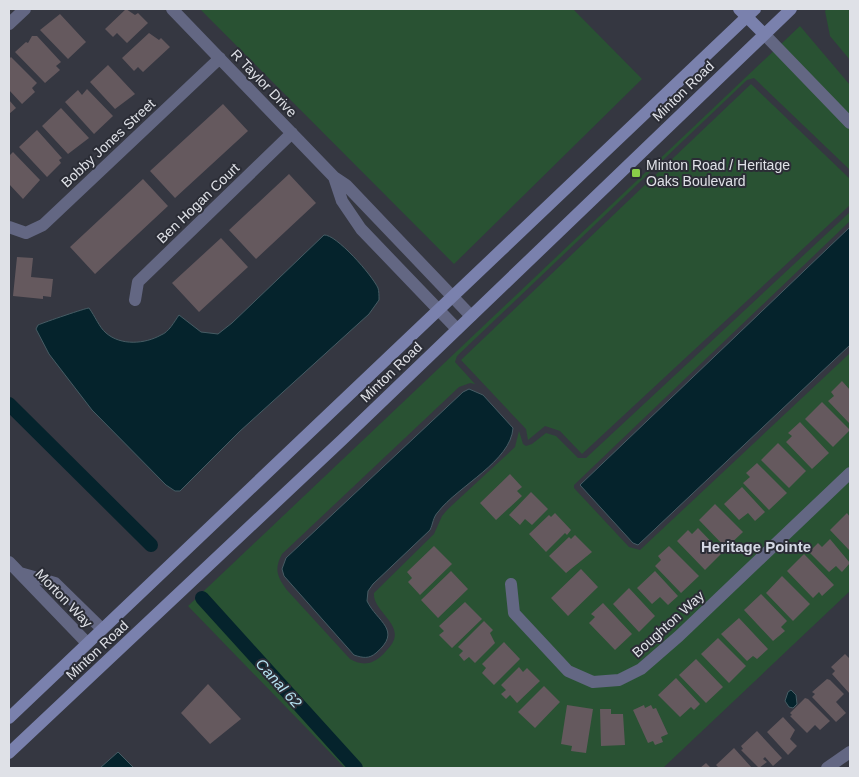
<svg xmlns="http://www.w3.org/2000/svg" width="859" height="777" viewBox="0 0 859 777" font-family="Helvetica,sans-serif">
<rect width="100%" height="100%" fill="#353741"/>
<!-- green -->
<path fill="#295233" d="M200,9H573L642,79L454,264Z
M827,9H850V60L830,36L825,11Z
M800,26L850,85V170L754,78L747,80L457,356L455,362L475,384L470,383L459,387L282,554C274,569 277,576 286,589L350,659C357,663 364,665 372,662C377,660 383,655 387,650C411,626 372,613 374,593L434,534L442,516L448,509L515,447L519,431L523,444L526,446L532,444L546,433L556,436L578,458H586L850,212V221L574,485V488L629,547L640,550L850,353V591L663,768H345L188,606Z
M751,84L850,179V205L582,454L560,431L545,426L528,440L526,429L461,360Z"/>
<!-- water -->
<path fill="#05232c" stroke="#465c64" d="M850,227V345L638,545L633,543L580,485Z
M324,235C336,234 372,275 378,288C379,291 379,296 379,300L369,314L239,432L180,491H175L166,485L92,410L49,354L36,329L38,325C45,322 86,308 89,308C95,316 99,327 106,333C121,346 145,344 161,335C169,332 174,322 179,315L201,332L218,334L232,323Z
M469,389L483,395L513,428C511,461 458,486 438,512C433,517 433,524 430,530L373,584L368,591L367,601C377,622 403,630 376,653C369,659 363,658 354,655L284,576L282,569L286,558L463,392Z
M791,690L796,695L797,704L793,708L789,707L785,701L788,692Z
M118,752L134,768H100Z"/>
<g fill="none" stroke-linecap="round" stroke-linejoin="round">
<!-- canal -->
<path stroke="#05232c" stroke-width="14" d="M9,404L151,545
M202,598L356,768"/>
</g>
<!-- building -->
<path fill="#65595e" d="M126,9L135,15L138,13L148,23L127,43L117,33L113,37L105,29Z
M60,14L86,42L68,59L40,30Z
M149,33L159,40L161,38L170,47L143,72L138,67L134,71L122,58Z
M32,36H37L61,62L56,66L60,70L45,83L15,52L26,42L28,43Z
M11,57L37,83L32,88L35,92L22,104L9,90V59Z
M108,65L135,94L115,109L90,82Z
M87,89L113,116L94,134L65,102L78,90L82,95Z
M9,100L16,108L9,114Z
M223,104L248,131L175,198L150,171Z
M61,108L89,138L68,154L42,126Z
M37,130L62,158L59,160L61,163L47,177L19,147Z
M13,152L40,180L23,199L9,184V156Z
M289,174L316,203L256,259L229,230Z
M143,179L168,206L95,274L70,247Z
M221,238L248,267L199,312L172,283Z
M17,257L33,258L31,277L53,279L51,297L43,296V299L13,296Z
M842,381L850,390V424L828,401L834,396L831,392Z
M822,402L850,430L833,447L805,419Z
M800,422L829,453L812,469L786,442L792,436L788,433Z
M778,443L806,471L789,488L761,460Z
M757,463L787,493L769,510L743,483L750,477L746,473Z
M510,474L522,487L517,491L522,496L496,520L480,503Z
M742,487L765,512L755,521L748,513L739,520L724,504Z
M531,492L548,509L532,525L525,519L520,525L509,515Z
M715,504L743,532L726,548L699,520Z
M555,513L571,530L567,535L565,533L546,552L529,534L549,515L551,517Z
M847,513L850,517V551L830,530Z
M698,528L722,553L705,570L677,541L688,530L692,534Z
M575,535L592,552L566,573L549,556L569,537L571,539Z
M830,539L850,563L842,572L836,566L829,572L809,552L818,543L822,547Z
M434,546L452,564L420,595L408,582L412,578L407,572Z
M669,546L699,576L681,593L655,566L661,560L658,556Z
M804,554L834,585L822,596L819,592L813,598L787,571Z
M581,569L598,587L568,616L551,598Z
M451,571L468,589L438,618L421,600Z
M655,571L678,596L668,605L660,597L652,604L637,588Z
M782,576L810,604L793,621L766,593Z
M629,588L655,616L639,632L613,604Z
M761,594L787,621L781,627L785,631L773,641L744,610Z
M465,602L482,619L452,648L439,635L444,631L439,626Z
M603,603L632,634L615,650L589,623L595,617L591,614Z
M739,618L768,649L757,659L753,656L747,661L721,634Z
M484,621L493,630L490,633L495,643L475,663L469,657L464,661L459,655L463,651L458,647Z
M718,638L746,666L729,683L701,654Z
M504,642L520,659L494,685L482,673L486,668L482,664Z
M845,654L849,658L850,656V694L832,674L835,671L831,667Z
M696,659L723,687L706,703L679,675Z
M519,667L523,672L527,668L540,681L517,703L510,695L506,699L501,694L506,690L501,685Z
M676,678L700,704L694,710L691,707L680,717L658,695Z
M827,679L830,680L844,694L836,702L846,713L836,722L812,697L815,694L812,692Z
M208,684L241,719L210,744L181,713Z
M544,686L560,702L535,728L518,712Z
M805,698L808,699L830,721L820,730L815,725L807,733L790,716L792,715L790,713Z
M567,705L593,709L586,753L571,751L572,746L561,744Z
M644,705L645,708L651,705L653,709L656,708L668,734L661,737L663,742L655,745L653,741L648,743L633,710Z
M600,709H611V714H623L625,745L601,746Z
M783,717L795,730L790,739L797,746L788,755L767,732Z
M757,731L782,758L773,766L765,757L763,759L767,762L759,768L741,750L743,749L741,746Z
M734,748L752,768H719L716,765Z
M706,763L711,768H700Z"/>
<g fill="none" stroke-linecap="round" stroke-linejoin="round">
<!-- street -->
<path stroke="#636783" stroke-width="12" d="M172,9L334,177L346,185L471,316
M9,24L25,9
M764,34L850,123
M334,177L342,201L361,229L457,329
M9,227L26,233L43,225L220,58
M135,300L138,282L292,133
M9,562L87,643
M20,573L55,583L102,629
M511,584L514,613L568,671L593,682L619,680L641,669L679,636L850,473
M827,768L850,752"/>
<!-- secondary -->
<path stroke="#7a81ad" stroke-width="12" d="M739,9L764,34
M9,718L755,9
M9,753L342,440L791,9"/>
</g>
<!-- markers -->
<rect fill="#8ace48" stroke="#2b2d36" stroke-width="2" x="631" y="168" width="10" height="10" rx="2.5"/>
<g text-anchor="middle" dominant-baseline="central" stroke-width="4" stroke-linejoin="round" paint-order="stroke">
<!-- street labels -->
<g font-size="14" fill="#dfe1e7" stroke="#2b2d36">
<text transform="translate(264 83) rotate(46)">R Taylor Drive</text>
<text transform="translate(683 91) rotate(-44)">Minton Road</text>
<text transform="translate(108 143) rotate(-43)">Bobby Jones Street</text>
<text transform="translate(198 203) rotate(-44)">Ben Hogan Court</text>
<text transform="translate(391 372) rotate(-44)">Minton Road</text>
<text transform="translate(64 598) rotate(46)">Morton Way</text>
<text transform="translate(668 624) rotate(-42)">Boughton Way</text>
<text transform="translate(97 650) rotate(-43)">Minton Road</text>
</g>
<!-- poi labels -->
<g font-size="14" fill="#dfe1e7" stroke="#2b2d36" text-anchor="start">
<text x="646" y="165">Minton Road / Heritage<tspan x="646" dy="16">Oaks Boulevard</tspan></text>
</g>
<!-- neighbourhood labels -->
<g font-size="15" font-weight="bold" fill="#d5d9e5" stroke="#2b2d36">
<text x="756" y="546">Heritage Pointe</text>
</g>
<!-- water labels -->
<g font-size="15" font-style="italic" fill="#b7e3f3" stroke="#2b2d36">
<text transform="translate(279 683) rotate(48)">Canal 62</text>
</g>
</g>
<!-- border -->
<rect width="859" height="777" fill="none" stroke="#dfe1e7" stroke-width="20"/>
</svg>
